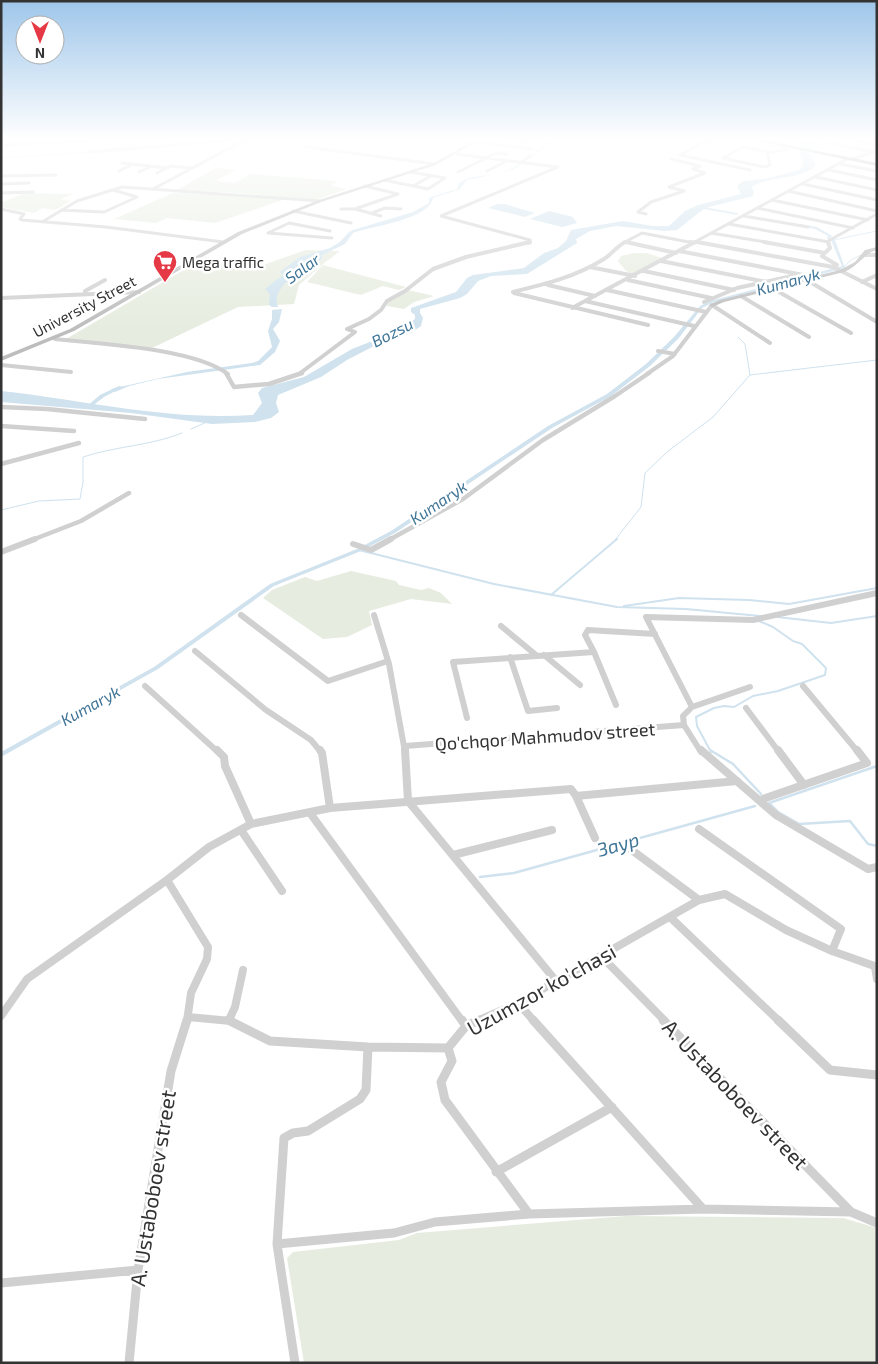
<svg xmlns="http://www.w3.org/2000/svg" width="878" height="1364" viewBox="0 0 878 1364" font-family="'Exo 2',sans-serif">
<rect width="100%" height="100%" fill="#fff"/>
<!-- green -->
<path fill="#e6ecdf" d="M216,168L236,170L215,181L234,183L251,174L338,181L331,186L347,189L315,200L240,193L177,190Z
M25,193L74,194L60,199L71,201L55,210L42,208L34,213L1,207V203Z
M173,193L242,195L285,199L215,223L167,218L156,223L114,219Z
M306,250L340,251L323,264L299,285L294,304L238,307L152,348L66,339L206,257L211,258L206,262L239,268L245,265L260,266Z
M634,253H647L662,258L632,274L626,271L618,261L621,256Z
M323,265L334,268L406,287L399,290L383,286L361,295L307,282Z
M408,290L434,296L414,302L404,309L387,306L388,301Z
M351,571L396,581L399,585L421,590L429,588L441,593L452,604L411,599L369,611L372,625L347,637L323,639L263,598L272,590L305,577L317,581Z
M626,1216L843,1218L877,1228V1363H304L287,1258L293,1252L399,1240L417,1233Z"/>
<!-- water -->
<path fill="#cfe2ee" d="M551,140H555L518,167L506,172L467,180L460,189L433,198C429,220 371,226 353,233L345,244L322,255V259C308,268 269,285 278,307H272L269,305L270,294L265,289L283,275L280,272L300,257L330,248L340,242L349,232L353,230L413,212L429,203V198L457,189L459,183C471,174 487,177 501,173C521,166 534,152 551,140Z
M805,140L817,141L809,153L816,166C801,178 779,177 762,182C758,183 754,186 751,187L754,191L753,196L705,208L677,230L665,231L616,226L590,231L576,239L577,243L527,274L491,276L478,281L467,294L460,298L420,309V313L423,318L421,326L411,333L378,344L347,360L321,377L278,395L276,403L279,412L271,418L255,422L212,424L131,413L1,402V391C84,400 168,421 253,415L262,403L258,393L262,388L304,377L352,349L398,331L415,319V315L411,312V308L456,292L467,278L473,275L524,268L544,253L558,248L566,241L571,230L623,221L652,226H669L685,211L698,205L741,194L737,186L743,181L765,179L799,170L803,166L800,152Z
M497,204H505L535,213L525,217L488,208Z
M549,211L573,217L577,223L562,227L530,219Z
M282,309L279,322L273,329L280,341L275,352L260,365L158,379L129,386L115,392L111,389L187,372L252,363L258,361L272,347L268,331L272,319V310Z"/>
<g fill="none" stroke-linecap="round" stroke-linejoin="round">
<!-- stream-far2 -->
<path stroke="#cfe2ee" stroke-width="1" d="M1,150L10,146
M96,150L138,145
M1,158L89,152
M833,240L877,231
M844,267L851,260L861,255
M750,375L877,360
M191,429L207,422
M1,510L39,501L80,499L83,482V457C116,446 150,446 182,433
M615,540L641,507L645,473L667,452L713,417L750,375L745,344L738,337"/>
<!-- stream-far1 -->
<path stroke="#cfe2ee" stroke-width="2" d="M359,550L494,584L617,607L686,609L760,616
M551,595L617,539
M624,606L679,598L749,600L789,604L877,588
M777,617L831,623L877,616
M711,752L697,726L696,717L714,708L724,706L734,707L753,696L778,691L825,675L826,668L802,644L793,641L773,627L759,621"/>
<!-- stream -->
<path stroke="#cfe2ee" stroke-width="2.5" d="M710,750L733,764L761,794
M877,766L769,803L778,812L799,824L850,821L868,844L877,846
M480,877L514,873L755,806"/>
<!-- canal -->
<path fill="#cfe2ee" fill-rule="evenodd" d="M699,206L737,213L739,214L737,215L698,208Z
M800,224L817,227L832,236L829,239H827L828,236L815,229L800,226Z
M833,239L835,240L845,268L712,303L702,308L678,339L650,366L611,396L552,428L395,533L361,551L274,586L158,669L1,757V752L154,667L270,584L357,549L391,531L548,426L607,394L646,364L674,337L700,306L710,301L842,266L831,240Z
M119,386L123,387L104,397L91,407L87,406L100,395Z"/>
<!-- street-far5 -->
<path stroke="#d0d0d0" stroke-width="3" d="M857,140L877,144
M1,142L5,140
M476,142L531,149
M830,143L874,152
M7,145L95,140
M306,147L435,164
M516,147L526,140
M1,148L18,140
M90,152L233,140
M769,152L742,147L723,158L764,167L770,165L767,153L788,149L779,145
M457,154L557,167
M680,155L750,170
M680,155L708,140
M852,159L873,152
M522,162L531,155
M122,163L168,168
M840,164L877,171
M829,170L877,180
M119,171L131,165
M487,171L507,161
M139,172L150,167
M411,172L445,178
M458,172L496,153L507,154
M157,173L171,166L192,168
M1,176L56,175
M816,177L877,190
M384,180L428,189L445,178
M1,184L29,183
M803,184L877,200
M365,186L398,194L355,209L381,216
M413,186L431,176
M153,189L245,140
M788,191L877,211
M1,193L33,192
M772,200L868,220
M757,208L853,228
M1,209L24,214L20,219L22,220L106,227L223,242
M341,209H356
M61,210L104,212L137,197L113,190
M293,211L351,223
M372,213L385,208L401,209
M646,214L638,212L651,202L684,191L669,187L705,173L693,169L700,166L671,159
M744,216L808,227
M42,222L77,201L122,187L320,201
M729,224L829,242
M330,231L289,223L268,233L332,238
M711,233L771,243
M625,242L632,243
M696,242L704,243
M528,243H530V240L441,216L558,167
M623,243L642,233L694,243
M693,243L847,159
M829,243L828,241L877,214"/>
<!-- street-far4 -->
<path stroke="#d0d0d0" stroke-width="4" d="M626,242L676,253
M690,242L694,243
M697,242L833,267L877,289
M764,242L825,253
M828,242L830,248L822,256L837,265L835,266
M679,251L814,277
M864,255H877
M661,261L782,285
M590,267L635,276
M644,271L734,290
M805,279L877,322
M628,280L711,298
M862,282L877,275
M548,285L595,296
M772,288L851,333
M607,290L706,312
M85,291L105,280
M513,292C546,284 575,277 604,259C612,254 616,247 625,242
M514,293L648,325
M741,296L809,337
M1,298L139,292
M585,301L694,326
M704,302L737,288L797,275
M572,308L695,242
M347,329L369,319L381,310L387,301L405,291L433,269L466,257L530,242
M55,339C100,344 193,348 228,374
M658,351L675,354
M1,365L71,372
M299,374L355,332L347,329
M647,374L673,356L712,305L770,343"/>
<!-- street-far3 -->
<path stroke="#d0d0d0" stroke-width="4.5" d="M226,373L234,387L269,384L302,373
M1,407L47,409L145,419
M1,426L74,431
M1,464L79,443
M32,540L81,521L129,493
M389,540L463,499L543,440L615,396L649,373"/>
<!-- street-far2 -->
<path stroke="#d0d0d0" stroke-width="6" d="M353,544L371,550L391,539
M1,552L35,539
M241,615L328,681L388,661
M374,615L389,664L405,752
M501,626L536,655
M195,651L266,710L311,740L321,752
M594,652L616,705
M544,655L580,685
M510,657L528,711L557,708
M145,686L218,752
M803,686L858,752
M692,707L646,617L753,620L877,593
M746,708L779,752
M467,718L453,662L594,652L585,635L588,630L655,634
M405,746L684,725
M701,752L684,725L683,716L692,707L750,687"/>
<!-- street-far1 -->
<path stroke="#d0d0d0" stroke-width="8" d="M217,750L224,757L225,766L251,824
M320,750L322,753L330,808
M405,750L408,801L556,981
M701,750L776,815L868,869L877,867
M778,750L804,785
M760,800L867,763L857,750
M310,813L462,1021
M699,829L841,929L832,951
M241,830L282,891
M595,838L576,796L737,781
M629,848L699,900
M453,855L552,830
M167,880L208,947L207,959L191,993L187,1021
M670,917L779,1021
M601,956L665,1021
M875,967L877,979
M518,1003L534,1021
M1,1016L27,979L167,880L209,847L251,824L330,808L571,789L576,796
M188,1017L231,1021
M229,1020L235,1007L243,970
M477,1021L518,1003L699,900L725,894L786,930L832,951L877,967"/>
<!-- street -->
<path stroke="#d0d0d0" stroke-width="9" d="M228,1020L270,1041L368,1047L448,1048L466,1026L480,1020
M462,1020L466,1026
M533,1020L703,1209
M663,1020L851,1212L877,1223
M778,1020L830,1070L877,1075
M368,1047L366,1090L360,1099L308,1131L293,1133L284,1138L277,1244L394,1233L435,1222L529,1214L703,1209L851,1212
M448,1048L452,1061L441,1082L445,1100L529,1214
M496,1172L612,1107
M277,1244L295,1363
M1,1283L138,1270
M129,1363L138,1270L171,1071L187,1020"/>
<!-- secondary -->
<path fill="#bdbdbd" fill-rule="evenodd" d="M474,140H479L436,165L321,202L242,234L74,331L1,361V357L70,329L238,232L319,200L434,163Z
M877,247V250C864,253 859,266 844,272L724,302L712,307L709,305L720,300L840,270L855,262L865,250Z"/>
<!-- highway -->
<path fill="#9a9a9a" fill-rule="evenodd" d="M764,140L877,163V166L753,140Z"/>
</g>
<!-- sky -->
<linearGradient id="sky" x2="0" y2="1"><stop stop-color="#9ec6ea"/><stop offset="0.42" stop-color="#fff"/><stop offset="1" stop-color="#fff" stop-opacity="0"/></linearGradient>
<rect width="878" height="331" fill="url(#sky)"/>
<!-- icons -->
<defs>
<g id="supermarket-pin" transform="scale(1.25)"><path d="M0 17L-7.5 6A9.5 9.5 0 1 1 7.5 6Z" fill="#e63946" stroke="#fff"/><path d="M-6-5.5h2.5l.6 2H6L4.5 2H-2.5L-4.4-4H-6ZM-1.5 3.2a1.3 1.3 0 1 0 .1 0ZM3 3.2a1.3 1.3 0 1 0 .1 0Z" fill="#fff"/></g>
</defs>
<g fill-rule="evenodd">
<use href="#supermarket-pin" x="165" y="262"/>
</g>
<g text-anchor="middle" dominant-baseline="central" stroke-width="5" stroke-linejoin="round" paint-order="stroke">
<!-- far-poi labels -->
<g font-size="15" fill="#333" stroke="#fff" text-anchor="start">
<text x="182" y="262">Mega traffic</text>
</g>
<!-- far-street labels -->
<g font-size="15" fill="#333" stroke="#fff">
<text transform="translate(84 306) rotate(-28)">University Street</text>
</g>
<!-- far-water labels -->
<g font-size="16" font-style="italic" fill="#3f7597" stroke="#fff">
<text transform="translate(302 268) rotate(-36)">Salar</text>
<text transform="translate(788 281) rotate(-15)">Kumaryk</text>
<text transform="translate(392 332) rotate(-27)">Bozsu</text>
<text transform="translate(438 502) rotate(-34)">Kumaryk</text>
<text transform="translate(90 705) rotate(-29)">Kumaryk</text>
</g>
<!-- street labels -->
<g font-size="18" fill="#333" stroke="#fff">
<text transform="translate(545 736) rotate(-4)">Qo'chqor Mahmudov street</text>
</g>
<!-- water labels -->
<g font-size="19" font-style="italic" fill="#3f7597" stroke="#fff">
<text transform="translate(618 844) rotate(-16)">Заур</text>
</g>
<!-- near-street labels -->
<g font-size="21" fill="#333" stroke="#fff">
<text transform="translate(541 989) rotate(-29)">Uzumzor ko'chasi</text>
<text transform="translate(736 1094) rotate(46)">A. Ustaboboev street</text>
<text transform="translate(152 1188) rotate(-81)">A. Ustaboboev street</text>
</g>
</g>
<!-- border -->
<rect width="878" height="1364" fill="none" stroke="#333333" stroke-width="5"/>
<!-- north arrow -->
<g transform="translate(40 40) rotate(180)"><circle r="24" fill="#ffffff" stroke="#adadad"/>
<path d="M0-4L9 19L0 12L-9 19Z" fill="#e63946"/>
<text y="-8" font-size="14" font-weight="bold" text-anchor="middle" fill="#333333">N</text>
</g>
</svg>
